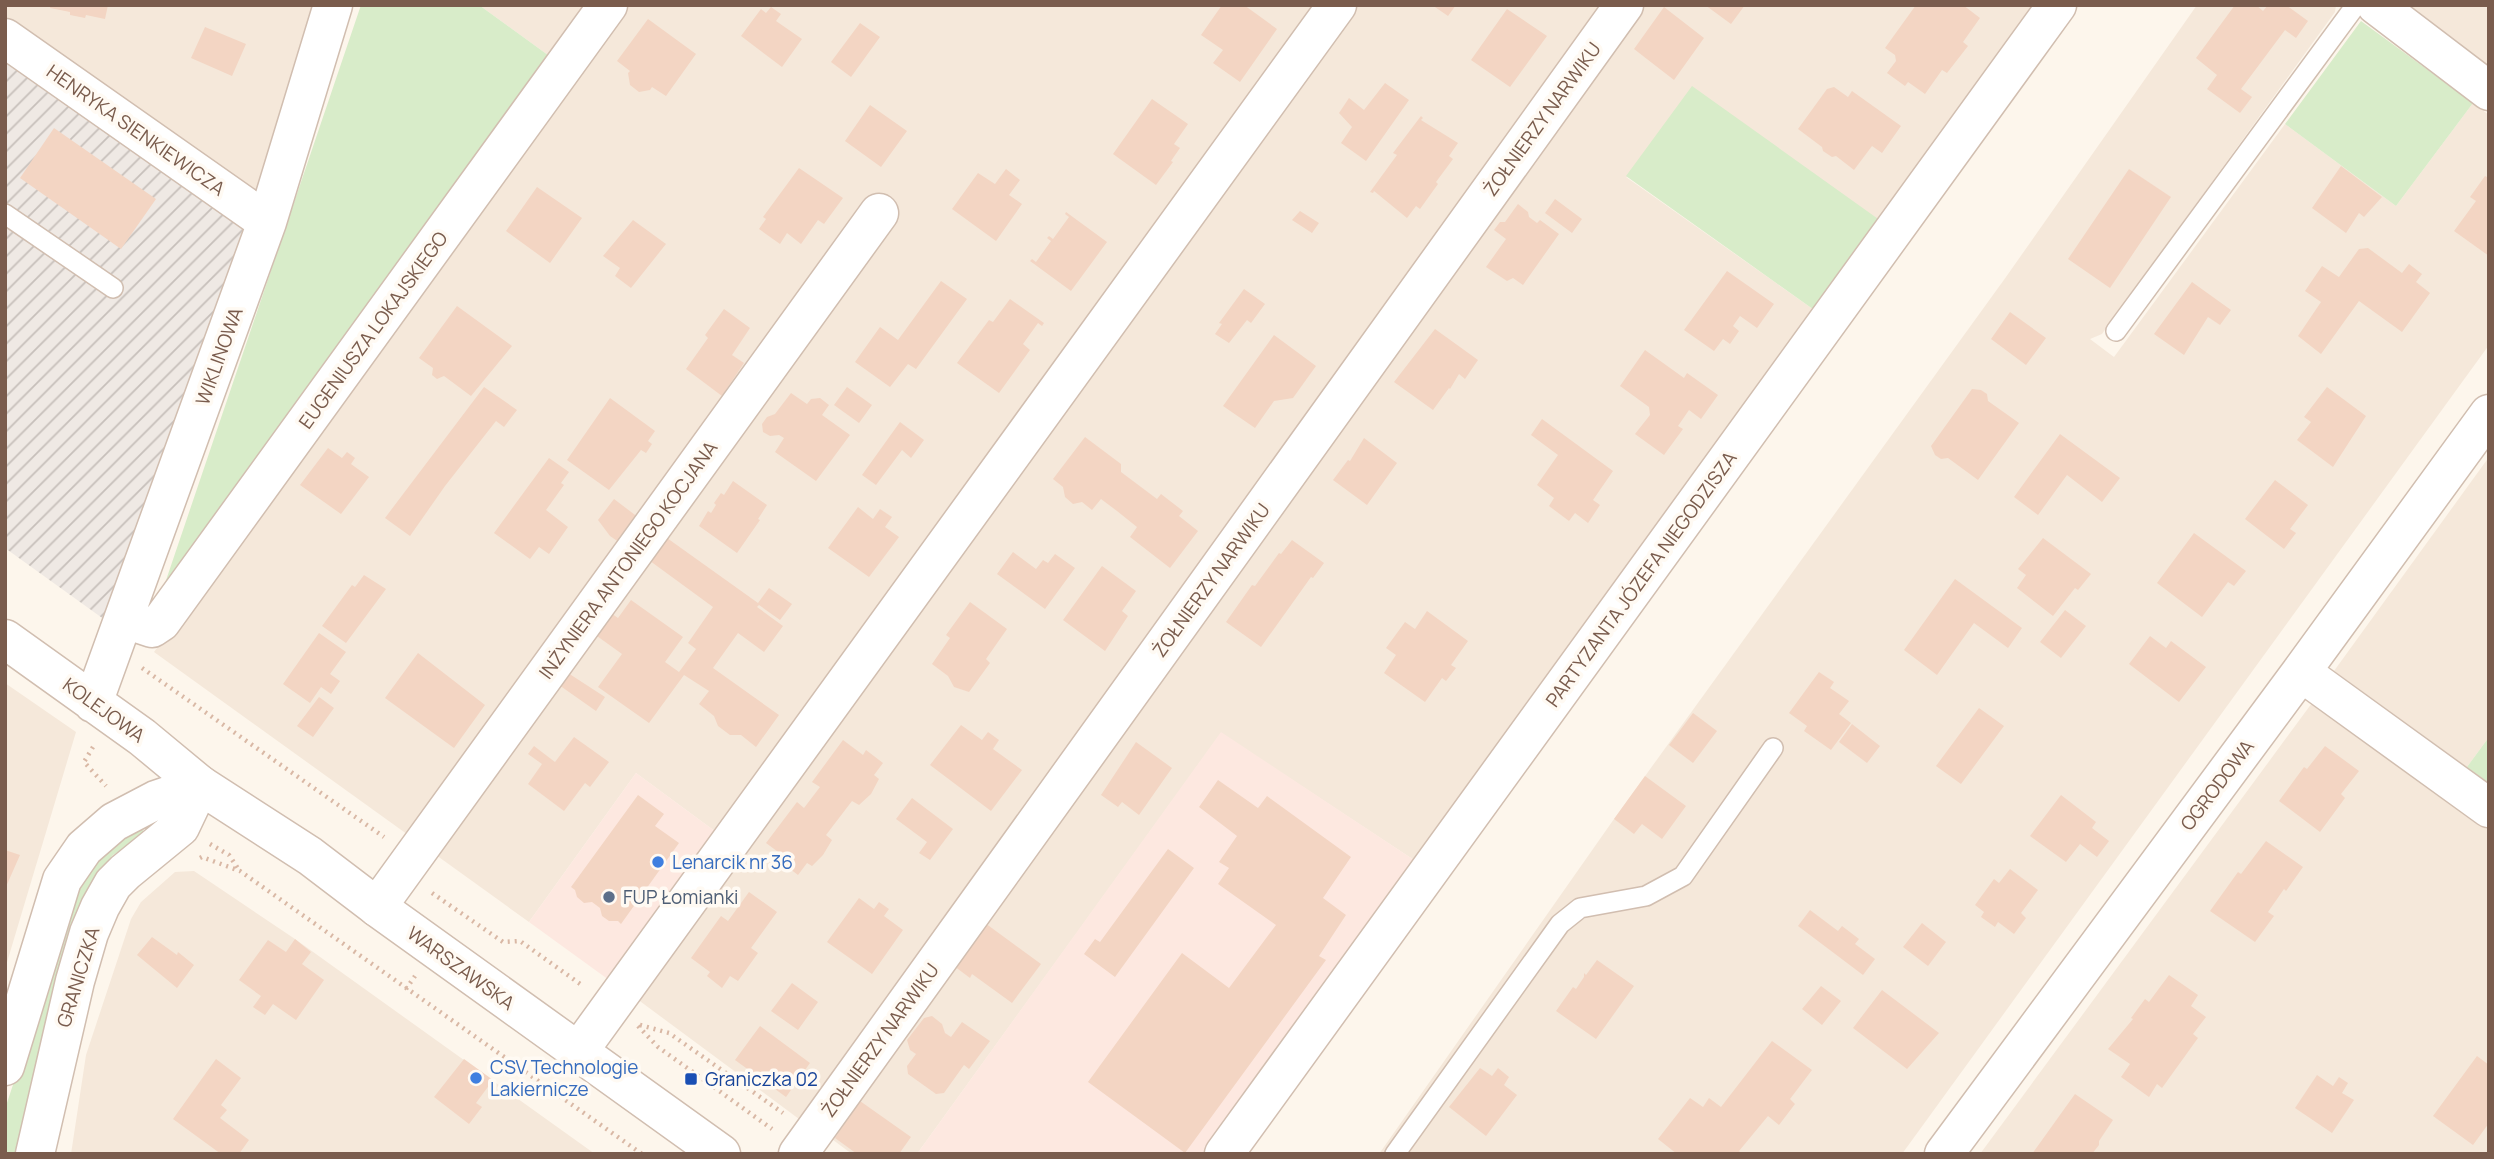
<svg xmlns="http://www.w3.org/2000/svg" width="2494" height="1159" viewBox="0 0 2494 1159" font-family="Manrope,sans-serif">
<defs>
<pattern id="industrial-furrows" width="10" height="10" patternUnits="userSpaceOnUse" patternTransform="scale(1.75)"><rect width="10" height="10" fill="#efe9e4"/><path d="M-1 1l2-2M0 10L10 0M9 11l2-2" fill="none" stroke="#c7c0bb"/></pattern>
</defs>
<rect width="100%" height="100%" fill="#fdf6ec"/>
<!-- residential -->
<path fill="#f5e8da" d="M5,5H318L256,201L5,25Z
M479,5H591L552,58Z
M621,5H1315L716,832L636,773L529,922L154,652Z
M1352,5H1602L799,1119L633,996Z
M1639,5H2038L1881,221L1626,177L1817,312L1417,862L1221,733L917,1154H852L825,1134Z
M2197,5H2336L2335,12L2102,334L2090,339L2114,357L2285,124L2396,206L2473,103L2489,115V345L1902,1154H1379L1614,819L2006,277Z
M2409,5H2489V67Z
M2489,457V737L2467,767L2334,671Z
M5,683L76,732L5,969Z
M2312,703L2489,831V1154H1980Z
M194,871L295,939L595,1154H71L86,1055L131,919L141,902L175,872Z"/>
<!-- commercial -->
<path fill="#fde8e0" d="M1221,732L1417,862L1202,1154H917Z
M636,773L716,832L609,980L529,922Z"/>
<!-- industrial -->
<path fill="url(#industrial-furrows)" d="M5,58L249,227L105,620L5,548Z"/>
<!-- grass -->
<path fill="#d8ecc9" d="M361,5H479L552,58L161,595Z
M2361,21L2473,103L2396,206L2285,124Z
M1692,86L1881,221L1817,312L1626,176Z
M2489,737V783L2467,767Z
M142,827L144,835L113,855L93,879L76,915L48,1011L19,1154H5V1109L78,887C95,861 115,842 142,827Z"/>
<!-- building -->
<path fill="#f3d5c3" d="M51,5H108L105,19L86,15L85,18L70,15V12L50,8Z
M1222,5H1244L1277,29L1240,82L1213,63L1223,50L1201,35Z
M1432,5H1456L1448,16Z
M1705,5H1745L1731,24Z
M1916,5H1963L1980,18L1963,42L1968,46L1947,73L1942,70L1925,94L1908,82L1905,86L1887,73L1896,61L1895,55L1885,48Z
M2235,5H2256L2263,11L2268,5H2286L2308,21L2296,38L2285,30L2241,89L2252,97L2240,113L2207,89L2217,75L2196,58Z
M771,7L781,14L776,21L802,39L782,67L741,36L761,9L766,13Z
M1664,7L1704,38L1674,80L1634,49Z
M1507,9L1547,36L1510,87L1471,60Z
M648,19L696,54L666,96L652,87L650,90L639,92L630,85L628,73L630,71L617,61Z
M860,23L880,37L851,77L831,62Z
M205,27L246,44L232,76L191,58Z
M1385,83L1409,100L1366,161L1341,143L1352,127L1339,113L1349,98L1364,110Z
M1834,87L1848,97L1852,91L1901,126L1882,153L1872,146L1854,170L1836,156L1832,157L1823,151L1822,147L1798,129L1827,89Z
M1152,99L1188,124L1174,144L1180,148L1171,161L1173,162L1156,185L1113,154Z
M870,105L907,131L881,167L845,141Z
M1421,116L1423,118L1421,120L1458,143L1449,156L1453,159L1436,182L1438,184L1420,209L1416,206L1407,218L1374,191L1373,193L1370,192L1397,155L1393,153Z
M54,128L156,199L121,249L20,178Z
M2341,166L2382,197L2364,217L2359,213L2346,233L2312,208Z
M799,168L843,198L824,224L818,220L801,244L787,233L780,244L759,229L766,219L763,217Z
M1006,169L1020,180L1009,195L1022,204L996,241L952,209L978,173L995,184Z
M2129,169L2171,197L2110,288L2068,259Z
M2485,176L2489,178V256L2454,231L2476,201L2470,197Z
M537,187L582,218L550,263L506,231Z
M1555,199L1582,219L1572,233L1545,213Z
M1518,204L1528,212L1529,217L1537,223L1540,220L1559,234L1523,285L1513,278L1507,281L1486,267L1506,239L1494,230L1500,222H1505Z
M1300,211L1319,223L1312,233L1292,220Z
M1066,212L1107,242L1071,291L1030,261L1032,259L1036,262L1051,241L1047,238L1049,236L1053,239L1069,217L1065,214Z
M633,220L666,244L631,288L615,276L620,268L603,256Z
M2368,248L2402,273L2409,264L2422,274L2416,282L2430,293L2402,332L2359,301L2321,354L2298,336L2321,302L2305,291L2322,266L2339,277L2359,249Z
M1727,271L1774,304L1757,328L1740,316L1733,326L1739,331L1730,344L1723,339L1714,351L1684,330Z
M941,281L967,299L916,369L908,364L890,387L855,362L880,327L898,340Z
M2192,282L2231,310L2220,325L2208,317L2184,355L2154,334Z
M1244,289L1265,304L1251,323L1247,320L1229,343L1215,334L1222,324L1219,323Z
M1010,299L1044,323L1042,326L1038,323L1023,344L1030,350L999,393L957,363L989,320L993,322Z
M457,306L512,346L471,396L444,376L437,379L432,375L433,368L419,358Z
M724,309L750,328L732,355L744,363L722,396L686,369L708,338L705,335Z
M2010,312L2046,338L2026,365L1991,339Z
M1435,329L1478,360L1465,379L1459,374L1450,389L1449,388L1433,410L1394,382Z
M1274,335L1316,366L1293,398L1274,401L1255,428L1223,406Z
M1645,350L1684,378L1687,373L1718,395L1701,419L1689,410L1678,426L1683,429L1664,455L1635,434L1650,415L1649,407L1620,386Z
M484,387L517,410L504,427L496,421L445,486L410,536L385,518Z
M847,387L872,405L859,423L834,405Z
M2327,387L2366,416L2333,467L2297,440L2311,422L2304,417Z
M1972,389L1981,390L1987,394L1988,401L2019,423L1978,480L1948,458L1941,459L1935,455L1931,446Z
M791,393L807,404L811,399L820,398L829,405L822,415L850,435L816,481L775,452L784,438L779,435L770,436L763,432L762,424L767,417L775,414Z
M610,398L655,431L648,441L652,444L646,453L641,450L609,490L567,460Z
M1542,419L1613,471L1593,500L1600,505L1588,523L1575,513L1569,521L1549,506L1554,498L1537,485L1558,455L1531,435Z
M900,422L924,440L911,458L902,450L876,485L862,475Z
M2060,434L2120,478L2102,502L2067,475L2038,515L2014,497Z
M1085,437L1121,464V472L1157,499L1161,494L1183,511L1179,516L1198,531L1170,568L1130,537L1137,527L1117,511L1101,499L1092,510L1082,502L1073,504L1065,497L1063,487L1053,479Z
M1364,438L1397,463L1367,505L1333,480L1348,460L1350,461Z
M328,448L342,458L347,452L355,458L351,464L369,477L341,514L300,485Z
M549,458L569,472L561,483L564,485L546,510L568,527L549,554L539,547L530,559L494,533Z
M2275,480L2308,505L2290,529L2296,533L2284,549L2245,519Z
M733,481L767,505L758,519L760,520L737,553L699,526L708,511L711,513L716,505L714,503L721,493L724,495Z
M614,499L643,521L626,547L610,536L598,520Z
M858,507L873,519L880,509L892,517L885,527L899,537L869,577L828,548Z
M660,533L758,603L769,588L792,604L780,620L759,605L757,607L783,626L764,652L738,633L713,668L779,715L756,747L741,735H730L718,726L714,716L699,704L709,691L684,675L649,723L598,687L622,654L590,631L605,609L618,618L631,600L683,637L665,662L679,672L696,649L688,643L713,607L646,558Z
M2194,533L2246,571L2234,586L2228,582L2202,617L2157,583Z
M2043,538L2091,574L2078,590L2075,588L2053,616L2017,588L2026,575L2018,569Z
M1292,540L1324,563L1313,578L1311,577L1261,647L1226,622L1252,585L1255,586L1279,553L1281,554Z
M1013,552L1036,569L1043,560L1048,563L1055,554L1075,568L1045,609L997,574Z
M1102,566L1136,591L1122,611L1128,616L1105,651L1063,620Z
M364,575L386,589L346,643L322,626L352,585L355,587Z
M1955,579L2022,628L2008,648L1974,623L1937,675L1904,650Z
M970,602L1007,629L986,659L990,663L969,692L954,687L948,676L932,664L950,638L946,635Z
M2065,610L2086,626L2061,658L2040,642Z
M1427,611L1468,641L1451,665L1456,668L1446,681L1442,678L1425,702L1384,673L1396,655L1386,648L1405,622L1415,629Z
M319,633L346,652L330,674L340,681L331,694L321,687L310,703L283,684Z
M2150,636L2166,648L2171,641L2206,667L2179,702L2129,664Z
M418,653L485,705L454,748L385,698Z
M1819,672L1834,682L1830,688L1849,701L1839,714L1851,723L1831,750L1804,731L1807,726L1789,713Z
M568,673L605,697L596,711L559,685Z
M319,697L334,708L313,737L297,726Z
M1979,708L2004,726L1961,784L1936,766Z
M1693,713L1717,731L1693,763L1669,745Z
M1852,724L1880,746L1867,763L1839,742Z
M961,725L982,740L988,732L999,740L993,749L1022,770L991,811L930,765Z
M574,737L609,762L590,787L585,783L564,811L528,784L542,764L528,754L534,746L555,762Z
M843,740L863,755L866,750L883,763L874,775L879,779L871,794L859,805L852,801L826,835L832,840L823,855L812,866L807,863L798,875L781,862L785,857L766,843L797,802L804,808L820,787L812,782Z
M1136,742L1172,768L1139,815L1122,802L1118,807L1101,795Z
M2325,746L2359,771L2341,794L2345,798L2320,832L2279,801L2304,767L2307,769Z
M1645,776L1686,806L1662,839L1642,824L1634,834L1614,819Z
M1218,780L1258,808L1267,796L1351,857L1323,898L1346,915L1319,956L1326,960L1185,1153L1088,1082L1182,953L1229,988L1276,925L1218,884L1229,868L1219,862L1237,836L1199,807Z
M638,795L664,814L655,826L679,843L621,924L618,921H609L602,916L600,908L592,902L584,903L577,897L575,890L571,887Z
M2061,795L2096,822L2092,828L2109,841L2097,857L2080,844L2066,862L2030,836Z
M912,798L953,829L930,860L919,853L927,842L896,819Z
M2266,841L2303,867L2286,891L2284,889L2268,912L2274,916L2255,942L2210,911L2238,872L2241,874Z
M1168,849L1194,868L1115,977L1084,954L1095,939L1100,942Z
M5,850L20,855L5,889Z
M2010,869L2038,890L2021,913L2026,918L2014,934L1998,922L1995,927L1981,917L1984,912L1975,905L1994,879L1999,883Z
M749,892L777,912L751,948L758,953L738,981L730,976L722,988L707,976L710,972L691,958L721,916L728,921Z
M859,898L874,909L879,902L889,909L884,916L903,930L872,974L827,942Z
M1810,910L1838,931L1842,926L1859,939L1855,944L1875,959L1863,975L1798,926Z
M985,923L1041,964L1012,1003L972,974L970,978L954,966Z
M1922,923L1946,942L1928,966L1903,947Z
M152,937L177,955L178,952L194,965L177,988L137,955Z
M295,939L311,952L302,964L324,980L296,1020L273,1004L265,1015L253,1007L261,996L239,980L268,940L286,952Z
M1597,960L1634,986L1596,1039L1556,1011L1573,987L1576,989L1584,977V973L1586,975Z
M2169,975L2198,995L2191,1006L2206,1017L2193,1034L2198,1038L2162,1088L2157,1084L2149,1097L2121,1077L2130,1064L2108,1049L2133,1019L2131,1018L2145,999L2149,1002Z
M792,983L818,1002L798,1030L771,1011Z
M1821,986L1841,1001L1822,1025L1802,1009Z
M1882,990L1939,1033L1907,1069L1853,1028Z
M932,1016L942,1024L945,1033L951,1037L962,1022L990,1041L969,1069L964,1065L944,1093L936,1094L908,1074L907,1066L916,1054L910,1050L907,1040L924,1018Z
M760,1026L810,1063L786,1097L735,1060Z
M1772,1041L1812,1070L1790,1099L1795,1104L1779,1125L1768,1116L1739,1151L1742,1154H1677L1658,1139L1690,1098L1703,1107L1709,1098L1721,1107Z
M2477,1056L2489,1065V1123L2473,1145L2433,1116Z
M216,1059L241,1078L221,1105L227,1110L220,1118L249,1140L239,1154H221L173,1119Z
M464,1059L493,1080L476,1103L482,1107L469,1124L434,1097Z
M1480,1068L1492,1076L1498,1068L1509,1077L1504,1085L1517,1095L1486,1136L1449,1107Z
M2317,1075L2333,1086L2339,1077L2348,1083L2342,1093L2354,1100L2332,1133L2295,1108Z
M2075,1094L2113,1120L2099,1141V1145L2092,1154H2032Z
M860,1101L911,1137L899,1154H857L835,1138Z"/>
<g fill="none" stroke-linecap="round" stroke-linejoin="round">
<!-- service casing -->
<g stroke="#d1beb0" stroke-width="22">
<path id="service" d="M5,214L113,288
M2116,331L2356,5
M1395,1154L1560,924L1580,908L1646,896L1683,876L1773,748"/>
</g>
<!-- minor casing -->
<g stroke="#d1beb0" stroke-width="41">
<path id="minor" d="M2376,5L2489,91
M5,38L267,222
M125,619L152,628L161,622L608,5
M5,639L142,737L200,785
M2301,672L2489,808
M93,703L267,222L333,5
M377,907L879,213
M578,1052L1337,5
M798,1154L1624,5
M1224,1154L2057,5
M1944,1154L2301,672L2489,414"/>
</g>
<!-- tertiary casing -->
<g stroke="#d1beb0" stroke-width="41">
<path id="tertiary" d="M200,785L310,856L377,907L721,1154
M5,1066L62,880L84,848L114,822L156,800L200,785
M35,1154L75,981L89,933L100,907L113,884L125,872L180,827L200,785"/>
</g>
<!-- path -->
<path stroke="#d9b8a5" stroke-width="4.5" stroke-dasharray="2 5" stroke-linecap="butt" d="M142,668L384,837
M93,747L84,762L106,786
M210,844L229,855L239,870
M200,858L202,857L240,871L642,1154
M432,893L503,942L520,941L583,986
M406,989L415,976
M640,1025L669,1033L783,1113
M638,1026L658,1047L772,1129"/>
<!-- service -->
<use href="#service" stroke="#fff" stroke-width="19"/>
<!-- minor -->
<use href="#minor" stroke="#fff" stroke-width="38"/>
<!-- tertiary -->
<use href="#tertiary" stroke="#fff" stroke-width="38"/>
</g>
<!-- markers -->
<g fill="#3f7fe0" stroke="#fffaf3" stroke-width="2.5">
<circle cx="658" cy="862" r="7"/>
<circle cx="476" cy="1078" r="7"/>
</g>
<circle fill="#5c6f8a" stroke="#fffaf3" stroke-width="2.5" cx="609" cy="897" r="7"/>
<rect fill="#1a4fb4" stroke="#fffaf3" stroke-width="2.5" x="684" y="1072" width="14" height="14" rx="3.5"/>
<g text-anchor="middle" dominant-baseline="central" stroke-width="7" stroke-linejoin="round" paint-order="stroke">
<!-- street labels -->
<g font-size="19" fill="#7a5c4d" stroke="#fffaf3">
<text transform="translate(1542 119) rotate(-54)">ŻOŁNIERZY NARWIKU</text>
<text transform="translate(136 130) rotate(35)">HENRYKA SIENKIEWICZA</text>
<text transform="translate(373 330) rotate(-54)">EUGENIUSZA LOKAJSKIEGO</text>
<text transform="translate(219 356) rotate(-70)">WIKLINOWA</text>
<text transform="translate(628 560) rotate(-54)">INŻYNIERA ANTONIEGO KOCJANA</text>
<text transform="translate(1641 579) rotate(-54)">PARTYZANTA JÓZEFA NIEGODZISZA</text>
<text transform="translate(1211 580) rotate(-54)">ŻOŁNIERZY NARWIKU</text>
<text transform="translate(104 710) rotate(36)">KOLEJOWA</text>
<text transform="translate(2217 785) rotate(-53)">OGRODOWA</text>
<text transform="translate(461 968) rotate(36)">WARSZAWSKA</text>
<text transform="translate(78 977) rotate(-73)">GRANICZKA</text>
<text transform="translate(880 1040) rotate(-54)">ŻOŁNIERZY NARWIKU</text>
</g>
<!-- shop labels -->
<g font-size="19" fill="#366cbe" stroke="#fffaf3" text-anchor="start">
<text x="672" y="862">Lenarcik nr 36</text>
<text x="490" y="1067">CSV Technologie<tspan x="490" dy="22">Lakiernicze</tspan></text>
</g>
<!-- service labels -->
<g font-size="19" fill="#4e5e75" stroke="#fffaf3" text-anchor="start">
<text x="623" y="897">FUP Łomianki</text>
</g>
<!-- transit labels -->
<g font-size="19" fill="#164399" stroke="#fffaf3" text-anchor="start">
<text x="705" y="1079">Graniczka 02</text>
</g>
</g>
<!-- border -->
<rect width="2494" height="1159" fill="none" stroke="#7a5c4d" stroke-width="14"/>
</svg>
